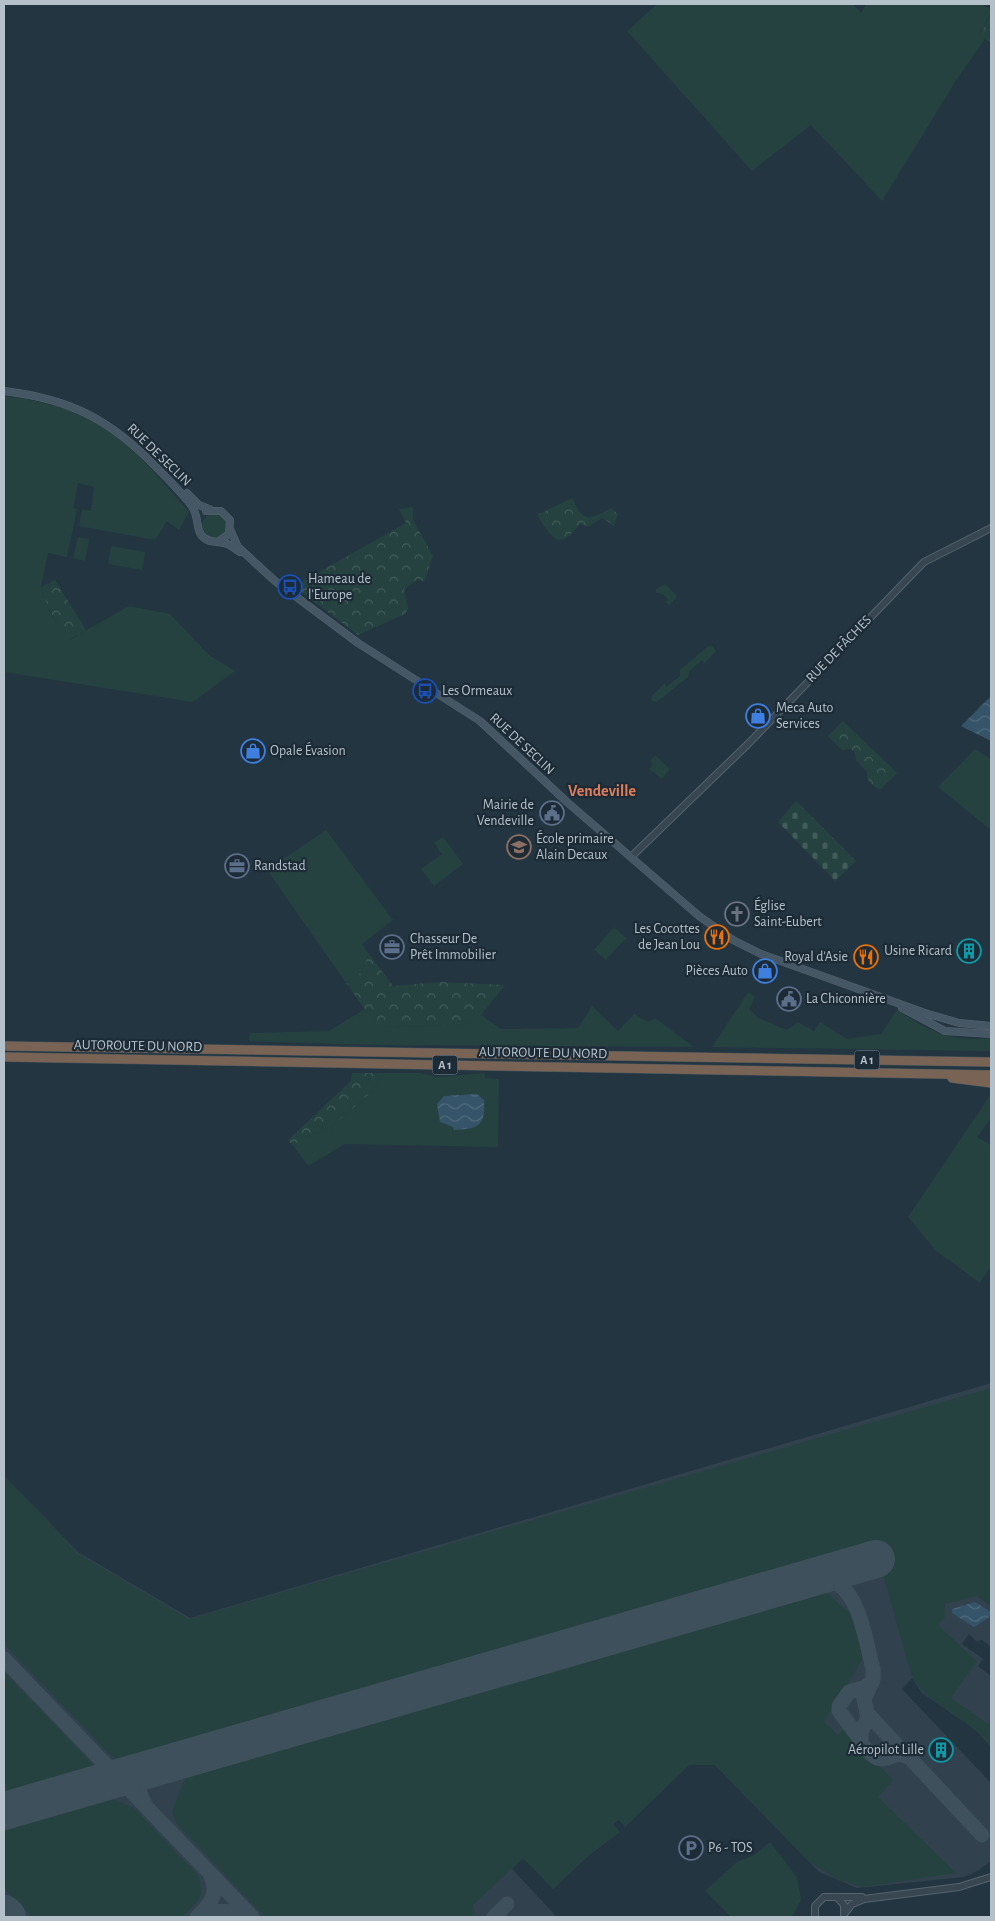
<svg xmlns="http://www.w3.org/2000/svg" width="995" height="1921" viewBox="0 0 995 1921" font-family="'Alegreya Sans',sans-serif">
<defs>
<pattern id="forest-crowns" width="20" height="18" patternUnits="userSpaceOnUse" patternTransform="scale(1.25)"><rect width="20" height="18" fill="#254240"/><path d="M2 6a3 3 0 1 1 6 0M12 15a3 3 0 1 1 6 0" fill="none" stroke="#425c5a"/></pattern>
<pattern id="cemetery-stones" width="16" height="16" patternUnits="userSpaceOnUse" patternTransform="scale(1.25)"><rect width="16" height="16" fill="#254240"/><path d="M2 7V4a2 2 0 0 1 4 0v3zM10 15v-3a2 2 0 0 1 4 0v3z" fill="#425c5a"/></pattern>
<pattern id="water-waves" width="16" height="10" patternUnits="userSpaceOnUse" patternTransform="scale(1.25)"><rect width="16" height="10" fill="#355469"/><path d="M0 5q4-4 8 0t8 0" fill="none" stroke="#506b7d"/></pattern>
</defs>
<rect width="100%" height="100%" fill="#233541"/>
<!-- airport -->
<path fill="#31424e" d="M991,1383V1647L982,1640L976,1641L969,1634L962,1644L983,1659L978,1666L991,1676V1748L983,1735L922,1693L912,1678L902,1689L991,1783V1861L979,1870L964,1877L857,1888L819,1872L715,1765H689L625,1827L619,1820L613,1824L620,1832L588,1856L553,1889L523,1858L512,1869L557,1917H4V1476L78,1552L190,1618Z"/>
<!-- grass -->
<path fill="#254240" d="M657,4H853L861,13L866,4H983L991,10V14L978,36L985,39L957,79L882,201L811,125L752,171L627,31Z
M4,396C37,400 77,408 105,428C138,451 163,482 189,512L179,530L167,521L155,540L79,526L82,509L91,511L94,487L78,483L73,508L77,509L67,557L48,553L41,587L49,611L69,640L129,606L170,614L209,655L235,671L193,702L4,672Z
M202 526a13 13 0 1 1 26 0a13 13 0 1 1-26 0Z
M78,537L89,539L85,561L73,558Z
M111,546L145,552L142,570L108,564Z
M665,584L677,596L670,605L664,602L669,600L663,594L656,593V589Z
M712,646L716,651L704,664L702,660L689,671L688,677L657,702L652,701L651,697L665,683L666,687L680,676V670L707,647Z
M975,749L991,759V830L938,787Z
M655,755L670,769L662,779L649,769L653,764L650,761Z
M326,830L393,920L362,944L369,954L362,972L346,983L267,870Z
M443,837L463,864L434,886L421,869L442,854L434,843Z
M614,927L626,938L606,960L594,950Z
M748,992L755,997L749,1009L758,1018L787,1030L798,1022L814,1031L820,1022L847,1039L881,1034L897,1010C933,1032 947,1042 991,1038V1051L712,1047Z
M592,1006L618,1031L634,1014L648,1022L655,1018L694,1047L369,1045L249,1041L250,1033L329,1031L365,1009L377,1026L458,1027L481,1015L501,1029L578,1028Z
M384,1073H419L438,1077L485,1073V1078L499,1079L498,1147L345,1144L308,1166L293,1146L308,1135L329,1129L368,1095Z
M991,1094V1118L977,1137L991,1145V1266L980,1283L936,1251L908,1217Z
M991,1388V1606L976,1596L945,1604V1616L939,1626L977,1661L951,1698L988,1724L991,1719V1748C971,1718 933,1709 912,1678L875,1546L129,1762L120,1761L111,1756L4,1644V1476L47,1519L77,1553L189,1619Z
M821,1588L851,1614L862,1654V1660L824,1722L838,1735L845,1728L893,1780L878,1797L956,1873L862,1887L838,1880L807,1860L715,1765H689L625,1827L619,1820L613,1824L620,1832L587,1856L553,1889L523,1858L473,1905L475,1913L471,1917H265L177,1824L172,1812L185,1778L192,1769Z
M4,1672L98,1770L4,1797Z
M103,1795L134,1808L197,1874C207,1896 198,1902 182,1917H32L4,1888V1824Z
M770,1842L797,1877L801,1900L792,1917H731L705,1891L737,1862L754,1855Z"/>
<!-- forest -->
<path fill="url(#forest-crowns)" d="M991,16V42L978,36Z
M572,498C584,522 587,522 611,508L618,514L614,526L602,518L588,527L580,524C559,551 553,540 537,515Z
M413,507V520L433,556L424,582L418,579L404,589L408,609L405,614L358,635L294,586L406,523L399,509Z
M55,580L86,630L68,640L49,610L41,587Z
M843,721L897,773L881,789H877L868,780L867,772L856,760L855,753L851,749L842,750L828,736Z
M369,954L393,986L441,982L505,985L481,1015L458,1027L377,1026L346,983L362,972Z
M352,1073H384L368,1095L329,1129L308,1135L293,1146L288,1140L351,1081Z"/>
<!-- cemetery -->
<path fill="url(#cemetery-stones)" d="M796,801L856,861L835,881L778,822Z"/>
<!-- water -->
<path fill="url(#water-waves)" d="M991,696V741L961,726Z
M477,1094L484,1100C486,1126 478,1129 454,1130L453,1127L440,1122L437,1104L444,1096Z
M975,1602L991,1612V1616L974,1627L952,1613V1609Z"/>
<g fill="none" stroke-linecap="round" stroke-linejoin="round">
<!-- taxiway -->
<path stroke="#3e505c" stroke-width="15" d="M818,1576C860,1581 864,1636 873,1669V1680L864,1699L868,1717L861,1733V1743C876,1761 878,1762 899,1754L909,1757L982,1835
M4,1659L252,1917
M868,1714L906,1755
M860,1739L839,1711V1706L849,1692L863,1688L871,1683
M145,1804C133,1786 144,1774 160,1766
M197,1917C211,1904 220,1893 210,1874
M200,1917C215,1909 232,1910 248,1917
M494,1917L507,1904"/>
<!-- runway -->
<path stroke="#3e505c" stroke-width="38" d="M4,1811L876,1559
M4,1914L7,1917"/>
<!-- tertiary casing -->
<g stroke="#55646e" stroke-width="8">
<path id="tertiary" d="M631,857L748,744L924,562L991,528
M837,1897L844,1905V1917
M845,1913L852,1904L864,1899L959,1887L991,1877
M815,1917V1906L824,1897H862"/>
</g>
<!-- secondary casing -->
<g stroke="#55646e" stroke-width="8">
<path id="secondary" d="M4,391C71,399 111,420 157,468C169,480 181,492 191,505C200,517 195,528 202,536C208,543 216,541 224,543C230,544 235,549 240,552
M187,493L199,505L211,510
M206,511H221L230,520L229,534L218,542
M230,529L238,547L275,581L358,643L480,721L567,802L699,916L733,940L761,954L925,1013L959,1023L991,1026
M902,1008L945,1031L991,1034"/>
</g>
<!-- motorway casing -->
<g stroke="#42515b" stroke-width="10">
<path id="motorway" d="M4,1046L991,1062
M4,1057L991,1075
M952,1078L991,1083"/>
</g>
<!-- tertiary -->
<use href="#tertiary" stroke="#374651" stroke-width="6"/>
<!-- secondary -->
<use href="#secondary" stroke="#455664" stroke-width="7"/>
<!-- motorway -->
<use href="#motorway" stroke="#786354" stroke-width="9"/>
</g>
<!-- icons -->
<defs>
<g id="bus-ring" transform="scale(1.25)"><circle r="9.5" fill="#1c2b36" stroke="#1a4fb4" stroke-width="1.5"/><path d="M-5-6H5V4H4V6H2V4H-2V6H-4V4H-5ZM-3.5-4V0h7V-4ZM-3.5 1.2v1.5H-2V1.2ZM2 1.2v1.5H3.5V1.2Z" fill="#1a4fb4"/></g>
<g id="shop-ring" transform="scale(1.25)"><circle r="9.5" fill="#1c2b36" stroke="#3f7fe0" stroke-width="1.5"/><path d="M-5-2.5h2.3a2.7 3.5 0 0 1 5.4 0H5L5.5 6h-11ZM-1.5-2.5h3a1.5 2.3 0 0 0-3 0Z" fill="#3f7fe0"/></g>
<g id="civic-ring" transform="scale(1.25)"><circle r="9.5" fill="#1c2b36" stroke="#5c6f8a" stroke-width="1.5"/><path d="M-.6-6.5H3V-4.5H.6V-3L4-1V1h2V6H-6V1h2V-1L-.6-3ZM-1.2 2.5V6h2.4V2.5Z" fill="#5c6f8a"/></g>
<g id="school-ring" transform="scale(1.25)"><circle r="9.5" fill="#1c2b36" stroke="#8d6e63" stroke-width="1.5"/><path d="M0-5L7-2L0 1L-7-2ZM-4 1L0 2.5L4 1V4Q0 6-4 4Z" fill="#8d6e63"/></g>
<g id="office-ring" transform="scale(1.25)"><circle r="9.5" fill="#1c2b36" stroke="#5c6f8a" stroke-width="1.5"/><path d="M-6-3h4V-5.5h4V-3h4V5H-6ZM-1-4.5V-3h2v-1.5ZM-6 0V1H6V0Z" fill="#5c6f8a"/></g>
<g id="church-ring" transform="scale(1.25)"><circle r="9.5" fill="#1c2b36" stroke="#6b7280" stroke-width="1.5"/><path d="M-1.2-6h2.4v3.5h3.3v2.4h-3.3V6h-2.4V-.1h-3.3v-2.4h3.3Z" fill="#6b7280"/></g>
<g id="restaurant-ring" transform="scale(1.25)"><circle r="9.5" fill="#1c2b36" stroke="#e8710a" stroke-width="1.5"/><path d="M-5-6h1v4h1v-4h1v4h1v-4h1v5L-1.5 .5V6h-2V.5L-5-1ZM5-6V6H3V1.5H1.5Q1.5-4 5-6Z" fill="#e8710a"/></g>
<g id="building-ring" transform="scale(1.25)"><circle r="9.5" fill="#1c2b36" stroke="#0f9aa8" stroke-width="1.5"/><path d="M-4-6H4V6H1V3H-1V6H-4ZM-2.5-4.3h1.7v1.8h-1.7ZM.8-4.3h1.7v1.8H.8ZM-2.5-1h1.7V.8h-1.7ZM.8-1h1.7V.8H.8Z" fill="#0f9aa8"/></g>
<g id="parking-ring" transform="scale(1.25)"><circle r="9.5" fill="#1c2b36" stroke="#5c6f8a" stroke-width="1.5"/><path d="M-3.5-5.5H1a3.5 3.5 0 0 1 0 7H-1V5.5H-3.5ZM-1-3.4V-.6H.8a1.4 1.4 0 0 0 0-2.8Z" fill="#5c6f8a"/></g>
</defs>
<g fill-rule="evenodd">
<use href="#bus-ring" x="290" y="587"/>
<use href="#bus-ring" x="425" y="691"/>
<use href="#shop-ring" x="758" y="716"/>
<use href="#shop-ring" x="253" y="751"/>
<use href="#civic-ring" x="552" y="813"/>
<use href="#school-ring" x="519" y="847"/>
<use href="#office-ring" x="237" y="866"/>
<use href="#church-ring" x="737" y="914"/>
<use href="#restaurant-ring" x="717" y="937"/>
<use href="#office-ring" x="392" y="947"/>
<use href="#building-ring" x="969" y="951"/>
<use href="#restaurant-ring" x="866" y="957"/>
<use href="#shop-ring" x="765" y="971"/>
<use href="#civic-ring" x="789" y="999"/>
<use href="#building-ring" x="941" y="1750"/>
<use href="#parking-ring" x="691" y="1848"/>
</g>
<g text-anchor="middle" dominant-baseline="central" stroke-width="4.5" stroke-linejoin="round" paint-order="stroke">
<!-- shield labels -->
<g fill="#1c2b36" stroke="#86949e" stroke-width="1">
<rect x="854.5" y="1050.5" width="25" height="19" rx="4"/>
<rect x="432.5" y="1055.5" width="25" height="19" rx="4"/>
</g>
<g font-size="12" font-weight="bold" fill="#b4c1cb">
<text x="867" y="1060">A 1</text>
<text x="445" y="1065">A 1</text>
</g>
<!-- street labels -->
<g font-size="14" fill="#b4c1cb" stroke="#1c2b36">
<text transform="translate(159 455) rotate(44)">RUE DE SECLIN</text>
<text transform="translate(839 649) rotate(-46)">RUE DE FÂCHES</text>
<text transform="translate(522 744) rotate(43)">RUE DE SECLIN</text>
<text transform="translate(138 1046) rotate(1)">AUTOROUTE DU NORD</text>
<text transform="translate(543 1053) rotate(1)">AUTOROUTE DU NORD</text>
</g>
<!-- poi labels -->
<g font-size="14" fill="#b4c1cb" stroke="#1c2b36" text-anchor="start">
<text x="308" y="579">Hameau de<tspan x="308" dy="16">l'Europe</tspan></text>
<text x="442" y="691">Les Ormeaux</text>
<text x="776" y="708">Meca Auto<tspan x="776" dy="16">Services</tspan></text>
<text x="270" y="751">Opale Évasion</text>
<text x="534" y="805" text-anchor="end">Mairie de<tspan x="534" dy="16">Vendeville</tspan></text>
<text x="536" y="839">École primaire<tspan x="536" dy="16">Alain Decaux</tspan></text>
<text x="254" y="866">Randstad</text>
<text x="754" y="906">Église<tspan x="754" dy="16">Saint-Eubert</tspan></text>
<text x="700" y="929" text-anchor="end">Les Cocottes<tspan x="700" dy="16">de Jean Lou</tspan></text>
<text x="410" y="939">Chasseur De<tspan x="410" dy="16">Prêt Immobilier</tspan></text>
<text x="952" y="951" text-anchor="end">Usine Ricard</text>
<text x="848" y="957" text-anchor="end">Royal d'Asie</text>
<text x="748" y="971" text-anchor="end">Pièces Auto</text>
<text x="806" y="999">La Chiconnière</text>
<text x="924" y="1750" text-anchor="end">Aéropilot Lille</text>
<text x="708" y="1848">P6 - TOS</text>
</g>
<!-- quarter labels -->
<g font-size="16" font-weight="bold" fill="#de7d5c" stroke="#1c2b36">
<text x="602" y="791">Vendeville</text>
</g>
</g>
<!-- border -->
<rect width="995" height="1921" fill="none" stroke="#b4c1cb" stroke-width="10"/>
</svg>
